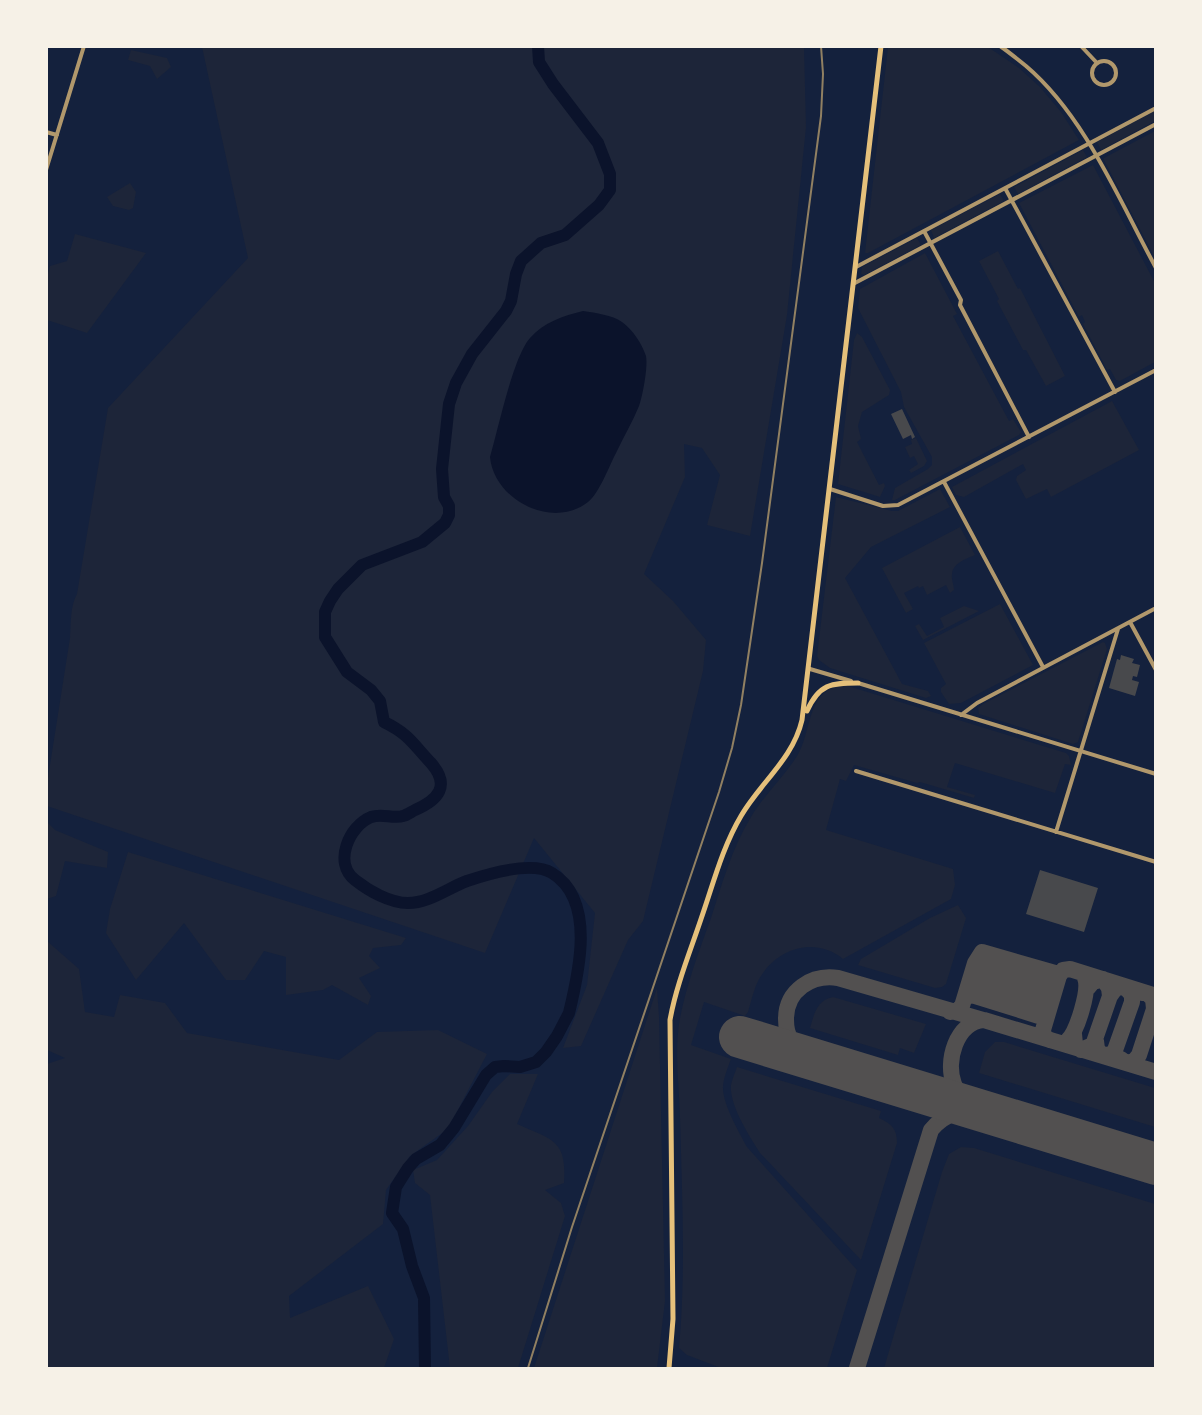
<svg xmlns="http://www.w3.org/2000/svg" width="1202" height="1415" viewBox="0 0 1202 1415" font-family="Poppins,sans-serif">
<rect width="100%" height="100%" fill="#14213d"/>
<!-- green -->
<path fill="#1d2539" d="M202,47H804L806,127L787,315L750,536L707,525L720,475L702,448L684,444L685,477L644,574L673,601L706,640L703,671L643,921L628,940L581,1046L563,1048L587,985L595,913L534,838L485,953L47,806V784L70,638C71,624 70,606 77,594L108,408L248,258Z
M888,47H988L1019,68L1040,87L1061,112L1079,140L868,253H865Z
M131,50L167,58L171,67L157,79L150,66L128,60Z
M1155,111V121L1101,150L1097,142Z
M1155,131V258L1104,160V158Z
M1083,150L1087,157L1018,194L1014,187Z
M1093,165L1155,283V362L1120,381L1116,380L1110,369L1107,370L1083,324L1085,322L1082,315L1079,317L1019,203Z
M130,183L136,192L133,208L129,210L113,206L107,197Z
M1000,194L1004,201L934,238L931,230Z
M75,234L146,253L87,333L47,320V277L50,266L67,261Z
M917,238L921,245L864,275L861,274L862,267Z
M998,251L1018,289L1020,288L1065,376L1046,386L1026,350H1023L997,301L999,299L979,261Z
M925,253L957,314L953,316L1009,421L1013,419L1021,432L1019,435L895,500H892L895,488L928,469L932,465V457L904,407L901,392L858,308L860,289Z
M857,333L862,337L890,390L889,395L862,412L858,426L861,439L857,442L879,485L884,483L885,486L880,497L838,484L854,340Z
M1112,401L1139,450L1051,497L1047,489L1026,499L1016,480L1017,476L1026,470L1023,464L964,497L956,495L952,487Z
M916,438L927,461L924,466L911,473L909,470L918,464L914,456L910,458L905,447L912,444L911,440Z
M940,489L950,507L871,547L845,578L902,684L928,691L931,696L926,698L830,668L819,660L817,656L836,497L892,511H898Z
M960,527L975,555C966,559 953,563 952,574C951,580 954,585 954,590L950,593L946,585L927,595L923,586L919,588L918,586L904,593L913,609L906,613L882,568Z
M1000,604L1033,665L961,703L949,704L941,692V688L946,684L924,643Z
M964,606L979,611L923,640L915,626L919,624L927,636L944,627L940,618Z
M1103,642L1105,643L1107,649L1078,742L1073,744L979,714L978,708L983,704Z
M839,686H848L1066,753L1069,756L1071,765L1065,764L1055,793L955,763L947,787L975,795L974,798L920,782L917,783L854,765L846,781L840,779L826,830L953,869L955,885L951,899L843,959C818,938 782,946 763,973C755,983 752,999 748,1012L745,1016L704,1002L691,1045L731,1059C728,1067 724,1077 723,1086C722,1103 739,1132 747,1147L857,1270L827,1368H721L687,1355L679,1348C686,1272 682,1194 680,1117C679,1085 674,1050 680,1018C687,983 699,951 711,918C722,884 732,848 751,817C764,795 784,777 797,756C812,732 806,693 839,686Z
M47,822L55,830L108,852L107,868L65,861L56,896L47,899Z
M128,852L406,938L401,945L373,948L369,956L380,968L359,978L371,996L368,1005L332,985L323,990L286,995V957L264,951L245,980H226L184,923L136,980L106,933L110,909Z
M958,905L966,918L946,984L942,987L935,988L858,965L861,959L930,918Z
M47,941L79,969L85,1012L114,1017L120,995L165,1003L187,1033L339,1060L377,1032L438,1030L487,1054L448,1129L410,1156L386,1190L383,1224L289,1296L290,1318L368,1286L394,1339L384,1368H47V1064L65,1058L47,1050Z
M657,988L659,1017L665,1301L657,1368H534Z
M833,997L926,1024L914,1053L900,1048L898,1055L810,1028C814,1014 817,1000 833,997Z
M995,1042H1004L1155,1088V1127L979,1073L985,1052Z
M737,1067L881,1111L879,1118C892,1124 897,1129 897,1143L861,1260L760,1153C750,1137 729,1105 731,1085C732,1079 735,1073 737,1067Z
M510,1074H538L517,1124C552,1140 567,1139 564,1183L545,1190L561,1203L565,1216L518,1368H450L430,1195L415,1183L413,1170L437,1160L468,1126L492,1092Z
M961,1147L974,1148L1155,1204V1368H884L942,1172L949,1154Z"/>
<!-- water -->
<path fill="#0b132b" d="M583,311C596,313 612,315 622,322C633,330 642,344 646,356C648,366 643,395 639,406C633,421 624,436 617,451C610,464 599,494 588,502C552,530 494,500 490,457C498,430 513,357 530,338C544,322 563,316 583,311Z"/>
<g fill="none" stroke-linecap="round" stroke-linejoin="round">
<!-- river -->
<path stroke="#0b132b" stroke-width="12" d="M425,1368L424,1298L412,1266L403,1229L392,1213L396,1187L408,1168L416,1159L440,1145L454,1128L486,1075L495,1067L504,1066L520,1067L536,1062L546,1052L557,1036L569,1013C579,972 596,900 552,873C532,861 488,874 467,881C448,888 429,903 408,903C390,903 369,891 355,880C333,863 349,826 371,817C382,813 393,819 403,816C407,815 411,812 415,810C438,800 451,786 431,763C413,744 409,734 384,722L380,701L371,690L347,672L325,637V612L330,601L338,589L362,565L422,542L445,523L449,515V506L444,497L442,469L449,404L456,383L472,354L506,311L511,301L516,274L521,261L541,243L565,235L599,205L610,190V174L598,143L553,84L539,62L538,46"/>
<!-- taxiway -->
<path stroke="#525050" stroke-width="16" d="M971,976L977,968L982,967L1050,987L1054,991
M967,990L972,983L979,982L1047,1002L1049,1007
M965,996L972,995L1042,1017L1045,1021
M950,1012L958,1010L962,1006L975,963L982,952L1055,973L1058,978
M1074,1034L1075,1044L1081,1050L1093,1045L1110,996L1109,988L1103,979L1093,982L1088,988
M1050,1040L1044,1037L1043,1030L1059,976L1063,970L1070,969L1156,996
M1068,1040C1077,1031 1090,990 1085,978
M1096,1041L1097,1049L1103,1056L1114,1053L1132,1002V995L1124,986L1115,989L1110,996
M1121,1059L1126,1063L1134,1061L1139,1055L1154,1009L1153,999L1147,993H1142
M814,1060C805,1055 798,1050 792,1041C787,1035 786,1027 786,1019C786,990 812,974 838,978L983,1020
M981,1110C969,1105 959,1097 954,1084C945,1062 956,1022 984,1020L1156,1072
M857,1368L931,1130C945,1113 960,1110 982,1111"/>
<!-- runway -->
<path stroke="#525050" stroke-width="42" d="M740,1037L1156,1164"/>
</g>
<!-- building -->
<path fill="#48494c" d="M902,409L915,437L912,439L911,435L903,439L891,414Z
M1121,655L1134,659L1132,663L1140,665L1137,677L1133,676L1132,680L1139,682L1135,696L1109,688L1117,659L1120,660Z
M1040,870L1098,888L1084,932L1026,914Z"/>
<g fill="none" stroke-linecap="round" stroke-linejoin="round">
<!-- minor -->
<path stroke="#b1986c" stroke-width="4" d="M1000,46C1009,52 1017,59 1026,66C1085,116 1119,200 1156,268
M1081,46L1097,63
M1092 73a12 12 0 1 1 24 0a12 12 0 1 1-24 0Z
M46,132L57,135
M46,170L84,46
M1005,188L1115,392
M924,231L961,300L960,305L1029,437
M856,267L1156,108
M853,284L1156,124
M944,482L1043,667
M830,489L883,506L898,505L1156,370
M1130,622L1156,670
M810,669L851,681
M858,683L1156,774
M961,715L977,703L1156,608
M856,771L1156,862
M1056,832L1118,629"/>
<!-- primary -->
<path stroke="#e5c07b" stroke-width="5" d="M807,711C819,684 831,683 858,683
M669,1368L673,1319L670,1020C676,986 690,952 701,919C713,885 722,848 741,816C760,783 793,759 802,720L881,46"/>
<!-- rail -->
<path stroke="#918062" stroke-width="2" d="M528,1368L572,1227L719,792L732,748L741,705L762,563L821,116L823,74L821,46"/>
</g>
<!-- border -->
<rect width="1202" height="1415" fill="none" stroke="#f6f1e7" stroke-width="96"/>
</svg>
